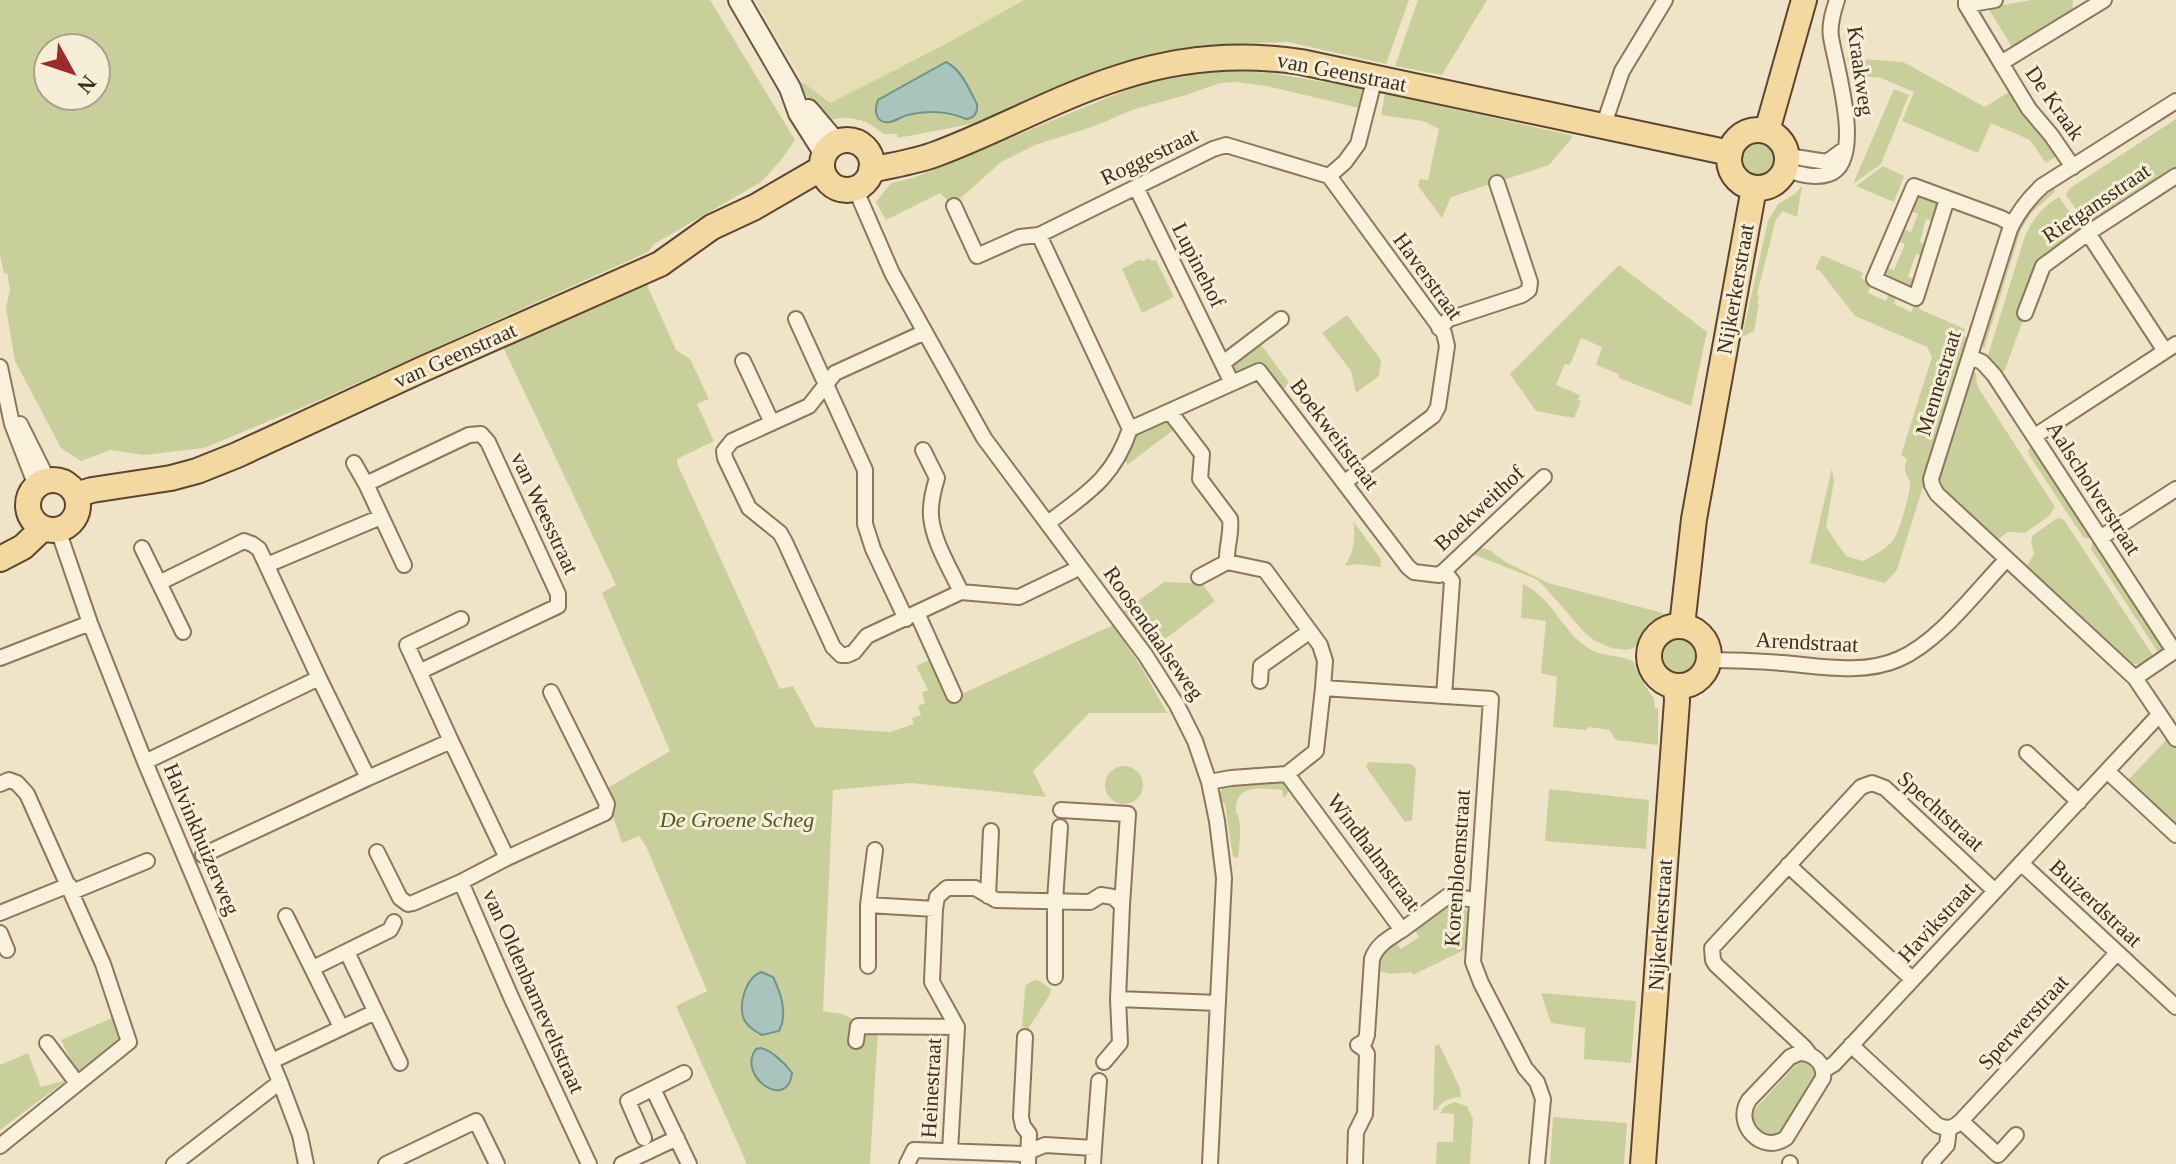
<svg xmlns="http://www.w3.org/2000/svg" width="2176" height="1164" viewBox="0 0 2176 1164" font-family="Georgia,serif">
<rect width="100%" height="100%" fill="#f0e4c8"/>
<!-- farmland -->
<path fill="#e6deb5" d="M755,0H1024L942,46L829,103L804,83Z"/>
<!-- green -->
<path fill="#c9cf9b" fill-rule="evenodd" d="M0,0H710L795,140L781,160L761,182L654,244L648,252L313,403L204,448L144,455L110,450L81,461L61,448L15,361L6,308L10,290L7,273L4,274L0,254ZM48,48H96V96H48Z
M1024,0H1409L1386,64L1288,42L1205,45L1163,51L1135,58L971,124L898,138L897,134H883C868,119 847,114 827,121L820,115L798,84L804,83L830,103L942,46ZM946,62L957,69L977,104L965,119C945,110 920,110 899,118L878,100Z
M1418,0H1487L1442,75L1395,66Z
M2031,0H2073L2072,13L2013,49L1988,8Z
M1846,58L1903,62L1985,107L2010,91L2058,155L2046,163L2030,140L1991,123L1978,153L1902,121L1914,92L1881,78L1862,76Z
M1228,71L1271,73L1365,89L1363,109L1267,86L1234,82L1220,83L1186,95L1135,109L1092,127L1035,145L1001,162L962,197L948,201L940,193L886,220L876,202L891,183L913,178L1141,84L1192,75Z
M1894,89L1909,95L1881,164L1853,184Z
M1385,94L1571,135L1572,138L1549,165L1451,197L1442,218L1418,186L1420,179L1428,180L1439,129L1423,121L1381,115Z
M2176,119V170L2089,227L2066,195L2069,189Z
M1741 159a18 18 0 1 1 36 0a18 18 0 1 1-36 0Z
M1883,166L1904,176L1894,202L1856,186Z
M1802,186L1797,217L1783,211L1776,219L1757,294L1759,296L1757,303L1759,304L1754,331L1742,337L1768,221L1778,204L1796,193Z
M2054,186L2055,192L2032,212L2021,229L1984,349L1981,343L2016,229C2025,211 2038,197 2054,186Z
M1919,195L1935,199L1939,208L1936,221L1926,219L1920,242L1929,245L1925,257L1916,254L1908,277L1918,281C1908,292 1896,282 1885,277V267L1894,270L1905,244L1896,240L1901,229L1911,232L1918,214L1909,210Z
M2059,197L2083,231L2039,261L2025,314L2005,370L2000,373L1988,355L2025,236C2032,220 2044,205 2059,197Z
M1822,255L1863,273L1861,278L1871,283L1868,293L1886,301L1890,292L1897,295L1894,304L1911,312L1916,303L1920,305L1919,309L1965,329L1963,335L1969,339L1897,570L1885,583L1810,563L1832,468L1834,481L1826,527L1846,556L1863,561C1874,555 1887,549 1894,539C1899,532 1911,491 1910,483C1907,471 1902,474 1907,459L1901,455L1932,357L1927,347L1855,316L1820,271L1815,269Z
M1149,258L1151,261L1156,260L1174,297L1142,313L1122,269L1139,260L1143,261Z
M1619,265L1707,332L1691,406L1619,378V374L1596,365L1602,347L1581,338L1570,365L1565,364L1556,385L1580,395L1578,400L1581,401L1574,418L1536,411L1510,374Z
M647,285L676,350L690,359L709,399L697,404L714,441L679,458L677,459V463L780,689L793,686L815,727L890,732L914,724L912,718L921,715L918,706L925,703L922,692L928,690L916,666L933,658L953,698L1113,625L1142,668L1167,713H1089L1033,771L1046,797L911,783L833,790L823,1011L842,1014L878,1030L870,1164H747L676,1006L707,991L646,846L639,836L622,843L604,790L670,751L602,593L616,585L503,347Z
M1347,315L1381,360L1379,376L1356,393L1351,371L1322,333Z
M1259,342L1290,384L1282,390L1263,364L1240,374H1235L1231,365Z
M1976,372L1977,384L1981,392L2055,507L2050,515L2025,533L2008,532L1997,540L1941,488L1938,479L1971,376Z
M1167,420L1176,428L1127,465L1125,456L1135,433Z
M2033,444L2094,537L2087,539L2083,537L2029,455L2028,450Z
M2060,518L2064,520L2154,657L2141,665L2129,663L2026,567L2034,554L2031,541L2033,535L2056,519Z
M1353,521L1380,558L1381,567L1356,564L1347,566L1345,565C1354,552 1356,536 1353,521Z
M2096,541L2162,641V652L2159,654L2091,549L2092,544Z
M1477,546L1491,551L1504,561L1548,583L1663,613L1634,648L1627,650L1611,648L1595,641L1584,632L1544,586L1536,579L1470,553Z
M1200,581L1215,601L1152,649L1124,611L1164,582L1193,583Z
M1523,584C1551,597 1561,628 1585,646C1602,658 1617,654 1633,661L1639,676L1654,699L1655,708H1658V745L1616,740L1609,730L1589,727L1585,730L1553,727L1557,677L1541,673L1546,621L1521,618Z
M1663 656a16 16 0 1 1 32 0a16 16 0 1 1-32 0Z
M2169,737L2176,747V829L2126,782Z
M1369,762L1411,764L1416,769L1412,820L1405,822L1366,767Z
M1105 785a19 19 0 1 1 38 0a19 19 0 1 1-38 0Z
M1277,781L1287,784L1290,789L1285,797H1283L1282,790C1266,789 1237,782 1236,808C1236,818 1238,810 1239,820C1242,831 1239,846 1238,858L1233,857L1225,804L1221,801L1220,792L1224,787L1230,786Z
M1549,789L1649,800L1646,849L1545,841Z
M1448,904L1462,905L1468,912L1466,949L1413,975L1411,972C1399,973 1386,977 1377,968L1379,954L1395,942L1401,949L1419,937L1414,929Z
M1035,980L1040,981L1051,989L1049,996L1028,1029L1022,1026L1025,990L1026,985Z
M1541,993L1636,1001L1631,1063L1584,1059L1585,1028L1551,1023Z
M112,1018L119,1034V1040L77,1073L61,1040Z
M1439,1044L1460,1088L1461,1097C1450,1098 1442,1100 1437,1110H1433L1435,1046Z
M28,1053L41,1087L67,1080L0,1130V1065Z
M1799,1058L1816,1065L1817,1079L1811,1081L1781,1131V1136L1767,1138L1752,1126L1749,1110H1754L1795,1066V1060Z
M1454,1102L1467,1106L1473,1119L1470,1164H1436L1437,1142H1453L1454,1114L1440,1113L1444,1107Z
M1553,1117L1627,1123L1624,1164H1550Z"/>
<!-- water -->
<path fill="#a9c4bc" stroke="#6f938a" stroke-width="2" d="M946,62C961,69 969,89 977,104C978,112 975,118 966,119C948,111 926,110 908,115C902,116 896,121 890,122C875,124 874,110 878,100Z
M761,972L773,977C781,993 788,1014 779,1031L762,1035C755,1031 746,1026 743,1017C739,1002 746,978 761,972Z
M761,1048C772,1051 785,1063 792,1073C788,1112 736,1076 756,1049Z"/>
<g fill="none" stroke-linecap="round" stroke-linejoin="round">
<!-- street casing -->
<g stroke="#8d765c" stroke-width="18">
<path id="street" d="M1966,0V5L2001,63L2104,0
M1966,5L1995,0
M2001,63L2029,109L2051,135L2073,167
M2176,101L2042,186C2028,199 2018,212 2010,229L1931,479L1932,485L1937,494L2135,678L2176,739
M1603,127L1622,71L1665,0
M1788,156L1827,162L1846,148
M1786,170C1799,174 1815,179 1829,174C1866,161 1835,64 1831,37C1829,25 1833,12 1837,0
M1136,187L1232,383
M855,188L892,273L984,438L1146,656L1177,705L1195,741L1209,782L1217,821L1224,878L1210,1164
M1947,199L1916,298L1874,279L1914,186L2001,218L2012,224
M954,206L977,256L1020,237L1039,235
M2088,233L2165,351
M2025,313L2043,266L2088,233L2176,176
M796,319L865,470V524L873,549L906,619
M1439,328L1449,319L1522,295L1529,290L1530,282L1497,183
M925,332L835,373L809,406L732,441L724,451L725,458L749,508L780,533L785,542L833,647L841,655H847L854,652L867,636L961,592L1019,597L1079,568
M1970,357L1982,362L1994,375L2174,651
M743,361L772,423
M1223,363L1281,319
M0,367L12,424L36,486
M1170,412L1202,454L1200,479L1230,519C1232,534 1226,547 1227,562
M20,424L48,480
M1130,429L1039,235L1213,149L1226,145L1329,176
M2035,436L2176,344
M923,450L937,478C933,491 930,503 931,516C933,542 950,568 961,592
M354,463L366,484L404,565
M1345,482L1433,416L1438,407L1447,346L1444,333L1329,176L1345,162L1358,144L1375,77
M366,484L469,435L481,434L488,442L558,594V606L421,671
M1048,523C1087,493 1113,479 1130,429L1259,371L1408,567L1414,572L1439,575L1444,571L1452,581L1444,696
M58,530L90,623L145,762L280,1082L300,1135L306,1164
M2100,538L2176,489
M142,548L183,632
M267,565L381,517
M1444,571L1544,477
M1199,577L1227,562L1265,570L1320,645L1325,661L1323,688
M159,583L244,541L252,544L259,549L319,678
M917,613L954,695
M0,658L90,623
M1708,660C1733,660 1758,661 1782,663C1819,666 1864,675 1899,659C1940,641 1976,591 2007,559
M2135,678L2176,650
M1260,681L1261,666L1309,632
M451,741L407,645L461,619
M2027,753L2079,802
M145,762L319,678L368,778L451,741L507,858L461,882L511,997L589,1164
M2107,771L2176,835
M1287,774L1402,930L1448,896L1476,900
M1209,782L1231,778L1287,774L1316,751L1323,688L1491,699L1473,962L1481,983L1525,1068L1537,1082L1543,1099L1537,1164
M0,784L9,780L17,783L27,794L103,964L129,1042L0,1146
M1061,810L1128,814L1122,905
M377,852L400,898L408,904L413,903L461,882
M203,855L368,778
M507,858L605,813L607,804L551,692
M2021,863L2176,1007
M1788,865L1912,979
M72,892L147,861
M988,896L991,831
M868,905L935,909
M0,913L69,885
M286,916L341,1027
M0,933L7,950
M347,952L400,1063
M868,966V905L875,850
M313,968L390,930L394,922
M1055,977V901L1060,827
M1025,1037L1021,1117L1023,1126L1029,1134L1028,1164
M856,1041L858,1026L957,1027
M47,1043L77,1083
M1851,1045L1937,1125C1947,1130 1954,1128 1961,1121L2117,953
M1799,1053C1813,1053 1825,1063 1823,1078L1786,1138C1762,1155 1733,1124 1749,1100L1790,1057Z
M1810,1055L1804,1047L1716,965L1713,960L1712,948L1861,787L1872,783L1885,788L1995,891
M272,1061L375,1012
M1104,1062L1120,1043L1118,999
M1824,1070L1834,1064L2159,715
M653,1089L689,1164
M1961,1121L1998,1155L2016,1135
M644,1138L628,1101L684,1073
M1094,1148L1099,1081
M950,1151L957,1027L932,982L935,909L937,897L947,888H975L996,900L1090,902L1101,895L1113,897L1122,905L1118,999L1218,1003
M174,1164L280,1082
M386,1164L476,1121L497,1164
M622,1164L677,1138
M907,1164L914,1150L1023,1154L1045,1145L1094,1148L1093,1164
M1355,1164L1356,1132L1365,1114L1367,1054L1364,1049L1358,1045L1365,1041L1367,1035L1372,959C1377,944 1390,938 1402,930
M1790,1164V1163
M1930,1164L1947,1145L1949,1128"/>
</g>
<!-- secondary casing -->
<g stroke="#6f573f" stroke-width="24">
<path id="secondary" d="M739,0L790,88L799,113L825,154
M808,110L836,143"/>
</g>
<!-- primary casing -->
<g stroke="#5b4430" stroke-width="28">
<path id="primary" d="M1729 159a29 29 0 1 1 58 0a29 29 0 1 1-58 0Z
M1767,131L1804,0
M822 165a25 25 0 1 1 50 0a25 25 0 1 1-50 0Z
M871,170C892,165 915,162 936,154C998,131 1057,97 1121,77C1179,58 1241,53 1301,62L1730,153
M28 505a25 25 0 1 1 50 0a25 25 0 1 1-50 0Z
M76,495L92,490L171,478L197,471L237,455L423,369L660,264L712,227L755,207L822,168
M0,559L23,547L43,528
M1682,626L1694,519L1754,188
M1649 656a30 30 0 1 1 60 0a30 30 0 1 1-60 0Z
M1643,1164L1677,701L1676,686"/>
</g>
<!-- street -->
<use href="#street" stroke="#faf1dc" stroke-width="14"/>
<!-- secondary -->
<use href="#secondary" stroke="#faf1dc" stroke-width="20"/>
<!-- primary -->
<use href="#primary" stroke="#f3d9a0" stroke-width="24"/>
</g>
<g text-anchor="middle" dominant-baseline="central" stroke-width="6" stroke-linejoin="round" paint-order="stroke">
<!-- street labels -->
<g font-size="22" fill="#3d2e20" stroke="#f7eed8">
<text transform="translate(1861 71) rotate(82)">Kraakweg</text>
<text transform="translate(1342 72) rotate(11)">van Geenstraat</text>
<text transform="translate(2055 103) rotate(55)">De Kraak</text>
<text transform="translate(1149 156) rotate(-26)">Roggestraat</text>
<text transform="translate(2096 203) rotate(-34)">Rietgansstraat</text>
<text transform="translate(1199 265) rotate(63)">Lupinehof</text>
<text transform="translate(1428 276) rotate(54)">Haverstraat</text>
<text transform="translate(1735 289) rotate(-80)">Nijkerkerstraat</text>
<text transform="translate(455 355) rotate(-24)">van Geenstraat</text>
<text transform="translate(1938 383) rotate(-73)">Mennestraat</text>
<text transform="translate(1335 434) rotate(53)">Boekweitstraat</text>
<text transform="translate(2094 488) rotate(57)">Aalscholverstraat</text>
<text transform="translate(1479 508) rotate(-43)">Boekweithof</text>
<text transform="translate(545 513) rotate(65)">van Weesstraat</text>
<text transform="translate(1154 633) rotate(55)">Roosendaalseweg</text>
<text transform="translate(1807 642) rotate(3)">Arendstraat</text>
<text transform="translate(1941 811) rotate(42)">Spechtstraat</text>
<text transform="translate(202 839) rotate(67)">Halvinkhuizerweg</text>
<text transform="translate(1374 852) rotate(53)">Windhalmstraat</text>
<text transform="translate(1457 868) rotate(-86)">Korenbloemstraat</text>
<text transform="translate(2096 903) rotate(43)">Buizerdstraat</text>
<text transform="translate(1936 922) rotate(-47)">Havikstraat</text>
<text transform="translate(1660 925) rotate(-86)">Nijkerkerstraat</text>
<text transform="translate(534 991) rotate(66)">van Oldenbarneveltstraat</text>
<text transform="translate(2023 1022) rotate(-47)">Sperwerstraat</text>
<text transform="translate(931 1088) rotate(-87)">Heinestraat</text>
</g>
<!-- park labels -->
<g font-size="22" font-style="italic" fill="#4d5a26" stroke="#f7eed8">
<text x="737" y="819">De Groene Scheg</text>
</g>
</g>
<!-- north arrow -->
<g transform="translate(72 72) rotate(130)"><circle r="38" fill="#f7eed8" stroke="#ada18e" stroke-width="2"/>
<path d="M0-6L14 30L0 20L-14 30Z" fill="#9e2a2b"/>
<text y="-12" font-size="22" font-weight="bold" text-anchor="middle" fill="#3d2e20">N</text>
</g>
</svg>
